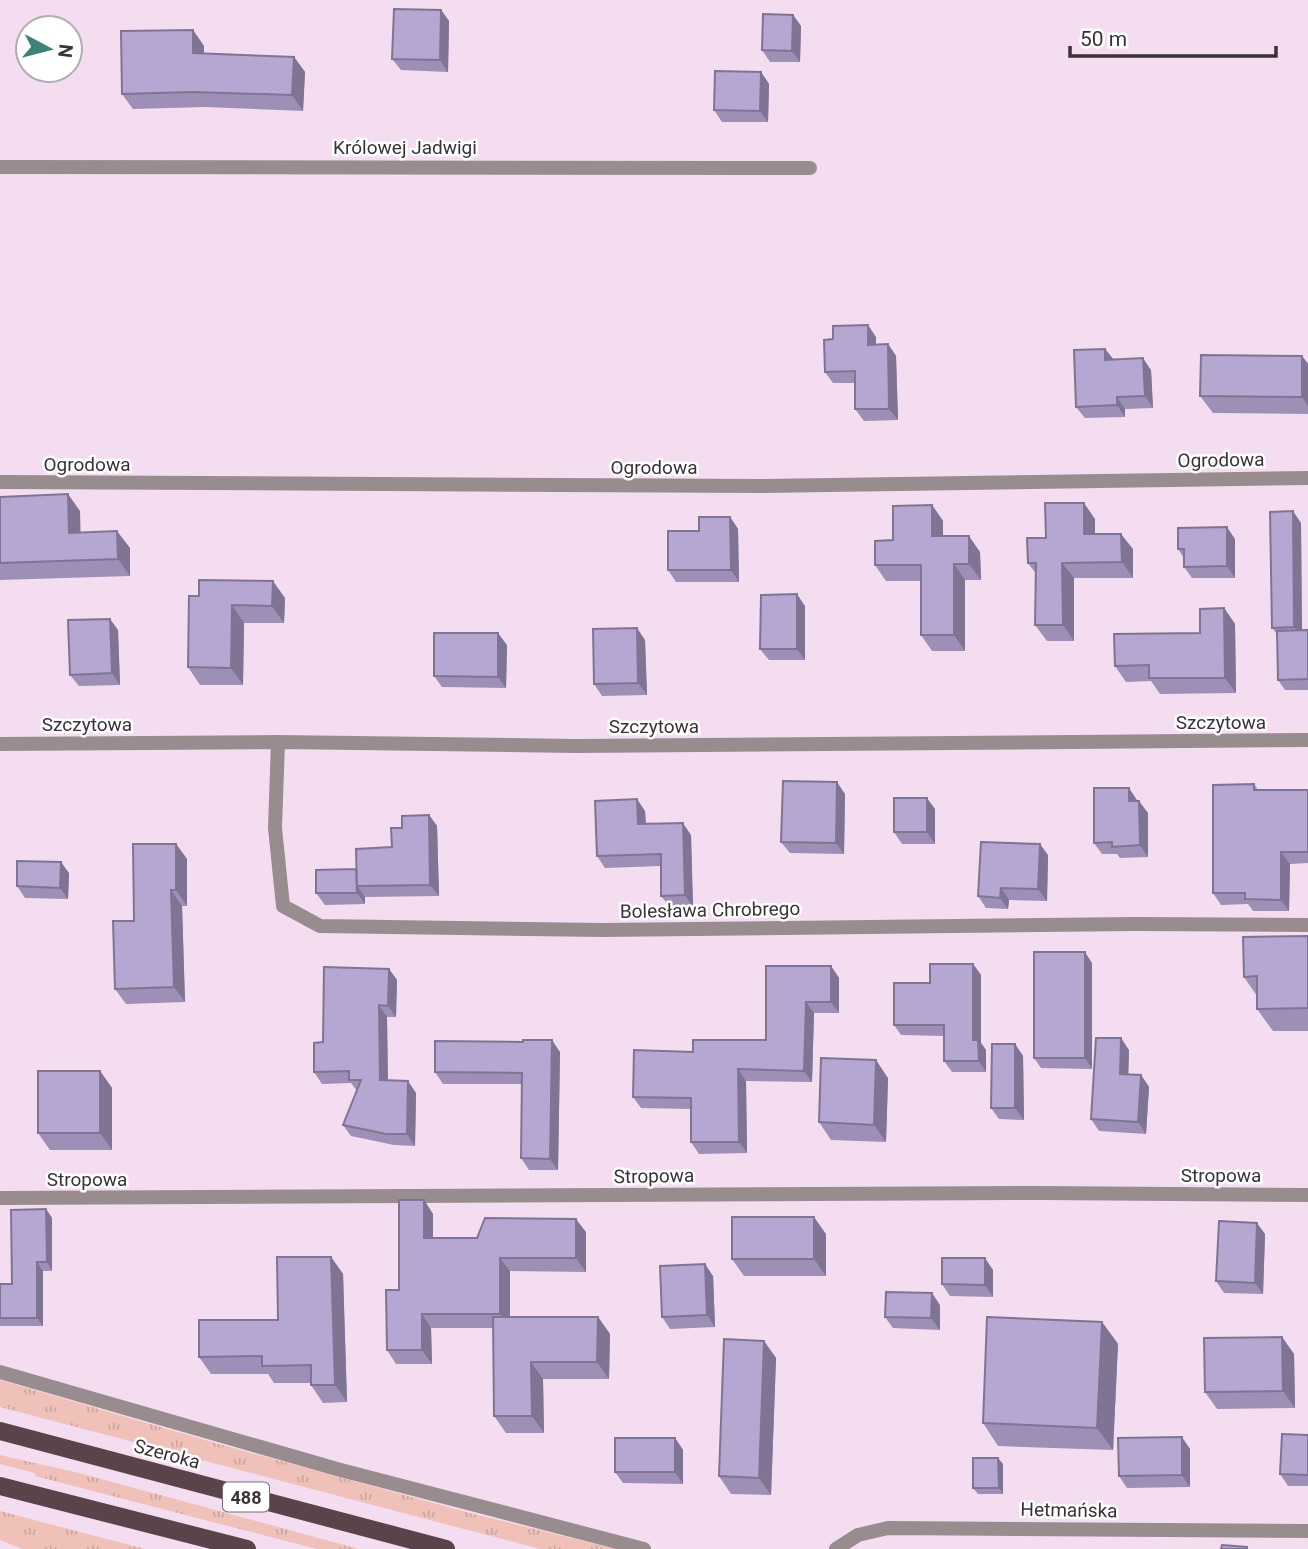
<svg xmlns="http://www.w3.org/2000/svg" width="1308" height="1549" viewBox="0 0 1308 1549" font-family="Roboto,sans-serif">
<defs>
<pattern id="grass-tufts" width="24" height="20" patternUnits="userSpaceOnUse" patternTransform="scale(1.75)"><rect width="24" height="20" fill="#efc1b9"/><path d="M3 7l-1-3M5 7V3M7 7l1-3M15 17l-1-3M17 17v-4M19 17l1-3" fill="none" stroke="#cea6a0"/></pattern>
</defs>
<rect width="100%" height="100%" fill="#f4ddf1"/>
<!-- grass -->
<path fill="url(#grass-tufts)" d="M0,1380L219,1444L470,1513L616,1549H540L0,1407Z
M0,1455L79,1473L359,1549H317L35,1476V1473L0,1464Z
M0,1511L145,1549H22L0,1540Z"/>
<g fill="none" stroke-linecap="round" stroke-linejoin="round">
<!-- minor -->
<path stroke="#998c8f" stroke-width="14" d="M0,167L810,168
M0,482L761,486L1308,478
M278,742L275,828L283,906L320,926L602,930L1136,924L1308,925
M0,744L278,742L576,746L1308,740
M0,1198L1042,1193L1308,1195
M0,1372L337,1469L644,1549
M836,1549L858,1535L888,1528L1308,1531"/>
<!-- primary -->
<path stroke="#59444a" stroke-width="18" d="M0,1431L446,1549
M0,1486L247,1549"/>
</g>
<!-- wall -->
<path fill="#9d8fb5" d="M441,10L449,21L448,72L401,70L392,59Z
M793,15L801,26L800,62H770L762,50Z
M193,30L204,46V54L294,57L305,72L303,111L204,107L133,109L122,94Z
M761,72L769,84L768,122H722L714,110Z
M876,337V344H888L896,356L898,420L864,421L855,409V383H833L825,372Z
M1105,349L1113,359L1151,370L1153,408L1125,409V417L1085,418L1076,407Z
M1302,356L1308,364V414L1213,413L1200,396Z
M0,497L80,511V532L130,548V576L0,580Z
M932,505L943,521V536L980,552L981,580H965V651H932L921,635V581H886L875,565L893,540Z
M730,517L738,529L739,582H676L668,570L699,531Z
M1095,519V534L1133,549V578H1074V641H1047L1035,625L1036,574L1028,563L1046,538Z
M1301,523L1302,630H1308V690H1285L1278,680L1277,634L1272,628Z
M1235,539V578H1192L1184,567V558L1178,549Z
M189,596L285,598L284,623H244L243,685H200L188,667Z
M805,606V660H769L760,649Z
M1224,608L1235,624L1236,693L1160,694L1151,681L1126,682L1115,666L1200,633Z
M118,630L120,685L79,686L70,675Z
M645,640L647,695L602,696L594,684Z
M507,645L506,688L442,687L434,676Z
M1254,784L1258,790H1308V863L1290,864L1289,911H1253L1248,904L1221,905L1213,893Z
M845,794L844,854L790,853L781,842Z
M1137,800V801L1148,813V857L1120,858L1117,854H1102L1094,843Z
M935,809V844H902L894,832Z
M645,811L646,823L691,835L693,907H670L661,896V866L605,868L597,856Z
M429,815L437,826L439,896L365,897V904L325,905L316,893L392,847L402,828Z
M176,844L187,859V906H182L185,1002L126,1004L115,989L134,921Z
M1048,855L1047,901L1009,900L1008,909L986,908L978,896Z
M69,873L68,899L25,898L17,886Z
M1308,936V1031H1273L1257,1009V996L1244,977Z
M1092,963V1069L1041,1068L1034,1058Z
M973,964L981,975V1043L986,1050V1072H952L944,1061V1036L901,1035L894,1025L930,983Z
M831,966L839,978V1013H814L812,1082L746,1081L747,1153L699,1154L691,1142V1109L641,1108L633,1097L693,1052L766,1040Z
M389,969L397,980L396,1017H387L388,1080L416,1093L415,1146L394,1145L351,1136L343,1125L357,1091L351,1083L322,1084L314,1072L323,1042Z
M523,1042L560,1052L558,1170H529L521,1158L522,1084H443L435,1072Z
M1015,1044L1023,1056L1024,1120L999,1119L991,1108Z
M1129,1050L1128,1074L1141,1075L1149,1087L1146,1134L1099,1131L1091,1119Z
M100,1071L112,1088V1150H50L38,1133Z
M888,1078L886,1142L831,1140L819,1122Z
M424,1200L433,1214V1238H477L586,1232V1272L510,1271V1317H598L610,1334L609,1379H543L544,1433H506L494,1416L493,1328H431L432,1364H396L387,1350L399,1290Z
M46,1209L52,1218V1271H43V1326H0V1284H12Z
M826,1234V1276H744L732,1259Z
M1265,1234L1263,1294L1224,1293L1216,1281Z
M331,1257L343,1274L347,1402L323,1403L311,1385V1383H274L268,1374H211L199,1357L278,1320Z
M993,1270V1297L950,1296L942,1284Z
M713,1276L715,1327L670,1329L662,1317Z
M940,1305V1330L893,1328L885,1317Z
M1102,1322L1118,1344L1113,1450L998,1446L983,1423Z
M1282,1337L1294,1354L1295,1408L1217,1409L1205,1392Z
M764,1341L776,1358L771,1495L731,1494L719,1476Z
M1308,1435V1486H1288L1280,1474Z
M675,1438L683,1450V1484L623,1483L615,1472Z
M1190,1449V1487L1127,1488L1119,1476Z
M1003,1464V1494H978L973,1488Z"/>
<!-- shaded-wall -->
<path fill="#7f7493" d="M441,10L449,21L448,72L440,60Z
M793,15L801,26L800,62L792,51Z
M193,30L204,46V69L193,53Z
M294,57L305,72L303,111L292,95Z
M761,72L769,84L768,122L760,111Z
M868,325L876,337V356L868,345Z
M888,344L896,356L898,420L889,409Z
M1105,349L1114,360H1105Z
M1302,356L1308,364V406L1302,397Z
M1143,358L1151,370L1153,408L1145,396Z
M1117,397L1125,409V417L1117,405Z
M68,494L80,511L81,550L69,533Z
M1084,503L1095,519V550L1084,534Z
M932,505L943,521V552L932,536Z
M1293,511L1301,523L1302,639L1294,627Z
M730,517L738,529L739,582L731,570Z
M1227,527L1235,539V578L1227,566Z
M117,531L130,548V576L118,559Z
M1121,534L1133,549V578L1122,562Z
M969,536L980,552L981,580L969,564Z
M1062,563L1074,578V641L1063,625Z
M954,564L965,580V651L954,635Z
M273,581L285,598L284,623L272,606Z
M797,594L805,606V660L797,649Z
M232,605L244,623L243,685L231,668Z
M1224,608L1235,624L1236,693L1225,678Z
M110,619L118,630L120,685L112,673Z
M637,628L645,640L647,695L638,683Z
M498,633L507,645L506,688L498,677Z
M837,782L845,794L844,854L836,843Z
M1129,788L1137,800V813L1129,801Z
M927,798L935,809V844L927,832Z
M637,799L645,811L646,835L638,824Z
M1139,801L1148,813V857L1140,845Z
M429,815L437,826L439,896L430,885Z
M683,823L691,835L693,907L685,895Z
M176,844L187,859V906L176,890Z
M1040,844L1048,855L1047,901L1038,889Z
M1281,852L1290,864L1289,911L1281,900Z
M61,862L69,873L68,899L60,888Z
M356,869L357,886L365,897V904L357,893Z
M1001,888L1009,900L1008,909L1000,898Z
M171,890L182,906L185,1002L174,987Z
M1085,952L1092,963V1069L1085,1058Z
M973,964L981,975V1043L986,1050V1072L979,1061L973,1040Z
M831,966L839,978V1013L831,1002Z
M389,969L397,980L396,1017L388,1006Z
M806,1002L814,1013L812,1082L804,1071Z
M379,1005L387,1017L388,1091L380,1080Z
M1121,1038L1129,1050L1128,1086L1120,1074Z
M552,1040L560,1052L558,1170L550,1159Z
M1015,1044L1023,1056L1024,1120L1015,1108Z
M876,1060L888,1078L886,1142L874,1125Z
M738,1069L746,1081L747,1153L739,1142Z
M100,1071L112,1088V1150L100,1133Z
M1141,1075L1149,1087L1146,1134L1138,1122Z
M408,1081L416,1093L415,1146L407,1134Z
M424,1200L433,1214V1252L424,1238Z
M46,1209L52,1218V1271L47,1262Z
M814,1217L826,1234V1276L814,1259Z
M576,1219L586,1232V1272L576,1258Z
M1257,1223L1265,1234L1263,1294L1255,1283Z
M331,1257L343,1274L347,1402L335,1385Z
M500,1258L510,1271V1328L500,1314Z
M985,1258L993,1270V1297L985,1285Z
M37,1262L43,1271V1326L37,1318Z
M705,1264L713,1276L715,1327L707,1315Z
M932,1293L940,1305V1330L931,1318Z
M422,1314L431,1328L432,1364L422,1350Z
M598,1317L610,1334L609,1379L597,1362Z
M1102,1322L1118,1344L1113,1450L1097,1428Z
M1282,1337L1294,1354L1295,1408L1283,1391Z
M764,1341L776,1358L771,1495L759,1478Z
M531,1362L543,1379L544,1433L532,1416Z
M1182,1437L1190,1449V1487L1182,1475Z
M675,1438L683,1450V1484L675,1472Z
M998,1458L1003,1464V1494L999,1488Z"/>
<!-- building -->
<path fill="#b6a6d2" stroke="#7f7493" stroke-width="2" d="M394,9L441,10L440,60L392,59Z
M763,14L793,15L792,51L762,50Z
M193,30V53L294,57L292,95L193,92L122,94L121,31Z
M715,71L761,72L760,111L714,110Z
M868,325V345L888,344L889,409H855V371L825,372L824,340L833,339V326Z
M1105,349V360L1143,358L1145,396L1117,397V405L1076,407L1074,350Z
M1201,355L1302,356V397L1200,396Z
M68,494L69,533L117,531L118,559L0,563V497Z
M1045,503H1084V534H1121L1122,562L1062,563L1063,625H1035L1036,563H1028L1027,538H1046Z
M932,505V536H969V564H954V635H921V565H875V541L893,540V506Z
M1293,511L1294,627L1272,628L1270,512Z
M699,517H730L731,570H668V531H699Z
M1227,527V566L1184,567V549H1178V528Z
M199,580L273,581L272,606L232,605L231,668L188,667L189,596H199Z
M797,594V649H760L761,595Z
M1224,608L1225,678H1149V665L1115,666L1114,634L1200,633V609Z
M110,619L112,673L70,675L68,620Z
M637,628L638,683L594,684L593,629Z
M1308,630V679L1278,680L1277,631Z
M434,633H498V677L434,676Z
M783,781L837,782L836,843L781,842Z
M1254,784V790H1308V852H1281V900L1245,899V893H1213V785Z
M1094,788H1129V801H1139L1140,845L1112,847V842L1094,843Z
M894,798H927V832H894Z
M637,799L638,824L683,823L685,895L661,896V854L597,856L595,801Z
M429,815L430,885L357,886L356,849L392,847L391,828H402V816Z
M981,842L1040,844L1038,889L1001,888L1000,898L978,896Z
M133,844H176V890H171L174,987L115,989L113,921H134Z
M17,861L61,862L60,888L17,886Z
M356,869L357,893H316V870Z
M1308,936V1008L1257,1009V976L1244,977L1243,937Z
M1034,952H1085V1058H1034Z
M930,964H973V1040H978L979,1061H944V1025H894V983H930Z
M766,966H831V1002H806L804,1071L738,1069L739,1142H691V1098L633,1097L634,1050L693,1052V1040H766Z
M324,967L389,969L388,1006L379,1005L380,1080L408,1081L407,1134H386L343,1125L361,1080H349V1071L314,1072V1043L323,1042Z
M1096,1038H1121L1120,1074L1141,1075L1138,1122L1091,1119Z
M523,1040H552L550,1159L521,1158L522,1073L435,1072V1041L523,1042Z
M992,1044H1015V1108H991Z
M821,1058L876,1060L874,1125L819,1122Z
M38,1071H100V1133H38Z
M399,1200H424V1238H477L485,1218L576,1219V1258H500V1314H422V1350H387L386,1290H399Z
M46,1209L47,1262H37V1318H0V1284H12L11,1210Z
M732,1217H814V1259H732Z
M1219,1221L1257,1223L1255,1283L1216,1281Z
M277,1257H331L335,1385H311V1365L262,1366V1356L199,1357V1320H278Z
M942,1258H985V1285L942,1284Z
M705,1264L707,1315L662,1317L660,1266Z
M886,1292L932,1293L931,1318L885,1317Z
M493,1317H598L597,1362H531L532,1416H494Z
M987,1317L1102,1322L1097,1428L983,1423Z
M1282,1337L1283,1391L1205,1392L1204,1338Z
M724,1339L764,1341L759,1478L719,1476Z
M1282,1434L1308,1435V1475L1280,1474Z
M1182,1437V1475L1119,1476L1118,1438Z
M615,1438H675V1472H615Z
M973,1458H998L999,1488H973Z
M1222,1545L1247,1547V1549H1221Z"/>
<g text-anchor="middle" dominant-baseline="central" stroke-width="5" stroke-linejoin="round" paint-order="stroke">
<!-- shield labels -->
<rect fill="#fff" stroke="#756f74" stroke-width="2" x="223" y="1482.5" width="46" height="29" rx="5"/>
<g font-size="18" font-weight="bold" fill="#3a3139">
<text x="246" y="1497">488</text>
</g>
<!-- street labels -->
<g font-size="19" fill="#3a3139" stroke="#fff">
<text x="405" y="147">Królowej Jadwigi</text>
<text transform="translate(1221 460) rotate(-1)">Ogrodowa</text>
<text x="87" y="464">Ogrodowa</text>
<text x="654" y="467">Ogrodowa</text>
<text x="1221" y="722">Szczytowa</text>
<text x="87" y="724">Szczytowa</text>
<text x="654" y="726">Szczytowa</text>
<text transform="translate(710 910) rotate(-1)">Bolesława Chrobrego</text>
<text x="1221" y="1175">Stropowa</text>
<text transform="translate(654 1176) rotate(-1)">Stropowa</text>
<text x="87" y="1179">Stropowa</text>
<text transform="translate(167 1454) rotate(15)">Szeroka</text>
<text transform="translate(1069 1510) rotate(1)">Hetmańska</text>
</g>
</g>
<!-- north arrow -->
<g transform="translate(49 49) rotate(97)"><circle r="33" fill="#ffffff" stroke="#b0adb0" stroke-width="2"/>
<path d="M0-5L12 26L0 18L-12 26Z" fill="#3e837a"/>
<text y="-10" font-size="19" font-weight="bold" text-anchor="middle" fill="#3a3139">N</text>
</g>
<!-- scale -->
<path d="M1070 46v10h206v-10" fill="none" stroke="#3a3139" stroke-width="3.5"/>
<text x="1080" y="46" font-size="21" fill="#3a3139" stroke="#ffffff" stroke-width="5" paint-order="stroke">50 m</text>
</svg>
